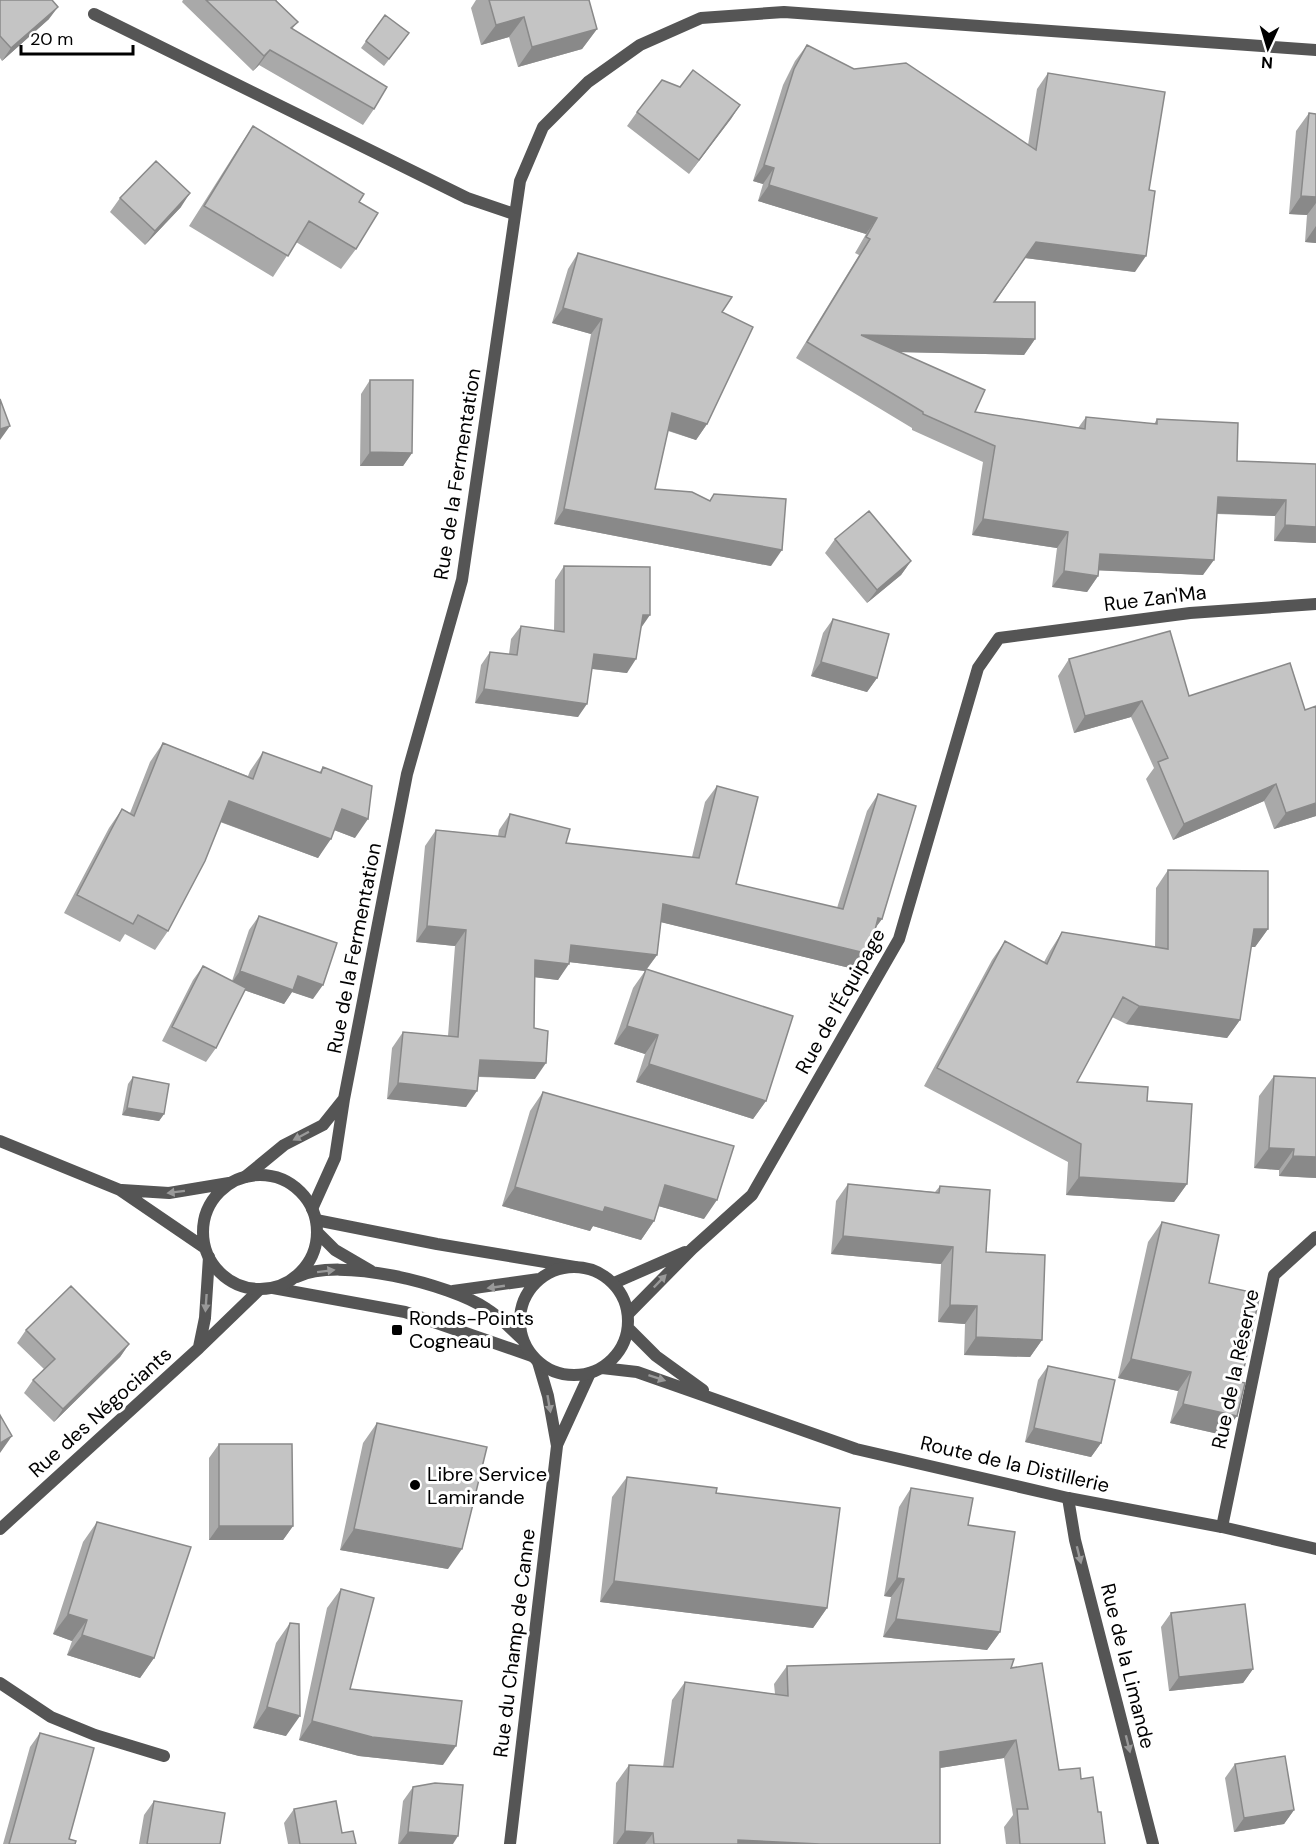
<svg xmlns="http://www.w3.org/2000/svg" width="1316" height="1844" viewBox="0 0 1316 1844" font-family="'DM Sans',sans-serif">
<rect width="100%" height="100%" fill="#fff"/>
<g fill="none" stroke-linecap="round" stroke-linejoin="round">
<!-- service -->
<path stroke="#555" stroke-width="12" d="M94,14L467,198L514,214
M316,1220L437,1244L575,1267
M273,1288L405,1312L532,1356"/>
<!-- minor -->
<path stroke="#555" stroke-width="12" d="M245,1177L284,1145L323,1125L343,1100
M312,1209L335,1158L344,1099L407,774L462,580L520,181L543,127L588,82L640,45L701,18L784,12L1316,50
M614,1283L685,1252
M628,1314L692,1249L752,1195L899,939L978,668L999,638L1190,613L1316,604
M199,1347L205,1318L209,1257
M557,1445L590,1373
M1068,1498L1075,1540L1153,1844
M1222,1527L1274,1275L1316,1237
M0,1529L199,1348L260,1289
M0,1683L51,1717L95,1735L164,1756
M510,1844L557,1446L548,1396L538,1362"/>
<!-- tertiary -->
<path stroke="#555" stroke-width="12" d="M0,1141L120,1190L205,1248
M203 1232a57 57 0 1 1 114 0a57 57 0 1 1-114 0Z
M122,1190L169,1193L229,1183
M317,1232L335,1250L371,1271
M520 1321a54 54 0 1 1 108 0a54 54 0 1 1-108 0Z
M297,1277C338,1256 450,1284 487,1309C500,1317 511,1329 522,1339
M453,1291L539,1279
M629,1329L656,1356L703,1390
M602,1368L637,1372L856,1449L1068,1498L1222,1527L1316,1549"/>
</g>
<!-- wall -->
<path fill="#a9a9a9" d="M0,0L49,19L2,61L0,58Z
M183,0H277V1L298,22L292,29L374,109L363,125L259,65L253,71L182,2Z
M476,0H589L597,29L582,49L518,67L509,37L481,45L471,8Z
M385,15L409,33L384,66L361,48Z
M807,45L854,69L1028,145L1037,89L1048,73L1135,272L1025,258L995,302L1035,339L1024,355L900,352L975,412L1078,428L1086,417L1154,424L1157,419L1237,461L1316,464V543L1274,541L1275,516L1217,514L1203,575L1098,570V576L1087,592L1052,587L1057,548L972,535L983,462L912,430V428L796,358L859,255L855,253L866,234L758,201L763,184L753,181L783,85L795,61Z
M680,87L740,105L689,174L627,126L637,112Z
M1309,113L1316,114V243L1305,242L1307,215L1289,214L1296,131Z
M253,126L359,202L356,249L341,269L296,242L273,277L189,226L239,147Z
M120,198L181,207L145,245L110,212Z
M578,253L722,312L707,424L696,440L668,431L655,489L709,501L714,494L771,566L554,524L591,334L552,323L568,269Z
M370,380L412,453L403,466H360L361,394Z
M835,539L911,561L901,575L867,603L825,553Z
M564,566L641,628L627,673L592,669L578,717L475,703L481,665L490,652L509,654L511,639L521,626L554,631L555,580Z
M833,619L877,678L867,692L811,676L823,633Z
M1069,659L1189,696L1316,816L1274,829L1264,801L1173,840L1146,779L1154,768L1131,717L1074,733L1058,676Z
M163,743L248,776L250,771L263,752L319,773L323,767L355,838L334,830L318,858L220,822L168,931L155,950L125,934L120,942L64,913L109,828L122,809L130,813L150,762Z
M717,786L736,884L837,908L867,811L878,794L882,919L876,927L869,954L858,970L661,922L657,955L647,969L766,1101L753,1119L636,1082L645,1054L614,1044L633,988L645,971L569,962L558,980L535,977L534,1028L535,1079L479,1077L466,1107L387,1099L392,1048L403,1032L448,1036L455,946L416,942L425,846L436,830L498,836L499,830L510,814L566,843L692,857L705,802Z
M1168,870L1268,929L1255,947H1251L1240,1020L1227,1038L1126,1024L1112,1017L1077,1082L1147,1101L1187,1184L1174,1202L1066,1195L1068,1162L924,1086L992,960L1005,941L1044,962L1050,951L1062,932L1155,947L1156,888Z
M259,916L313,999L292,992L284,1004L244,990L216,1048L206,1062L162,1041L193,980L203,966L232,981L249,930Z
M1274,1076L1316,1078V1178L1279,1176V1170L1254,1168L1259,1096Z
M133,1077L164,1114L159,1121L122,1115L128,1084Z
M543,1092L704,1219L659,1206L654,1221L641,1240L593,1226L590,1231L502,1206L530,1111Z
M848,1184L935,1192L940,1186L986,1252L1042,1340L1030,1357L964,1355L965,1324L938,1322L941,1264L831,1254L836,1201Z
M1162,1222L1209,1283L1223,1435L1170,1423L1178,1391L1118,1378L1148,1242Z
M26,1330L129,1344L120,1357L54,1422L24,1393L33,1380L44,1369L17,1343Z
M1048,1366L1101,1443L1091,1457L1025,1442L1038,1380Z
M377,1423L448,1569L340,1550L363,1443Z
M219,1444L293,1526L283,1540H209V1458Z
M627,1477L716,1493L827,1608L813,1628L600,1602L612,1497Z
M911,1488L968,1525L1000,1632L987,1650L883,1637L891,1597L884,1596L899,1507Z
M97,1522L154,1658L140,1678L67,1655L72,1641L53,1634L83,1542Z
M341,1589L350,1689L443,1765L359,1756L299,1740L327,1608Z
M1171,1613L1253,1669L1243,1683L1169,1691L1161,1627Z
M290,1623L286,1736L253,1728L276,1643Z
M787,1666L1011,1668L1059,1770L1081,1779L1098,1812L1105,1844H1006L1004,1827L1013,1815L1004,1758L940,1768V1844H613L616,1783L629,1765L663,1767L672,1700L685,1682L775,1694L774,1684Z
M40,1733L69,1839L75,1844H3L30,1747Z
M1235,1764L1294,1810L1284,1824L1234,1832L1225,1778Z
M413,1787L453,1844H398L403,1801Z
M154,1801L220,1844H139L144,1815Z
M294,1809L342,1833L356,1844H288L284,1823Z"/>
<!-- shaded-wall -->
<path fill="#898989" d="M58,7L49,19L2,61L11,48Z
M524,17L509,37L481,45L496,25Z
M597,29L582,49L518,67L532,47Z
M270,50L259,65L253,71L264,56Z
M740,105L731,119L689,174L699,160Z
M764,165L774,168L763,184L753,181Z
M769,185L877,218L866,234L758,201Z
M190,193L181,207L145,245L155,231Z
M1301,196L1316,197V203L1307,215L1289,214Z
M1316,226V243L1305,242Z
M1036,242L1146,256L1135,272L1025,258Z
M563,308L602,319L591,334L552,323Z
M861,335L1035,339L1024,355L850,351Z
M672,413L707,424L696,440L661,428Z
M10,426L0,440V429Z
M370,452L412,453L403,466H360Z
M1218,497L1286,500L1275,516L1206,513Z
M564,509L782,550L771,566L554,524Z
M983,519L1068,532L1057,548L972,535Z
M1285,525L1316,527V543L1274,541Z
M1100,554L1214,560L1203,575L1089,570Z
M911,561L901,575L867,603L877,590Z
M1064,571L1098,576L1087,592L1052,587Z
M643,615H650L641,628Z
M594,654L636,659L627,673L585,668Z
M821,662L877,678L867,692L811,676Z
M484,689L587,704L578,717L475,703Z
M1142,701L1131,717L1074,733L1085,716Z
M1276,784L1264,801L1173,840L1184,824Z
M229,801L331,839L318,858L216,820Z
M1316,803V816L1274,829L1286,813Z
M342,809L368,819L355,838L329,828Z
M663,904L869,954L858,970L652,920Z
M878,918L882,919L870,935Z
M427,926L466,930L455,946L416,942Z
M1254,929H1268L1255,947H1241Z
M571,945L657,955L645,971L560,961Z
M535,960L569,964L558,980L524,976Z
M240,971L298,976L323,985L313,999L292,992L284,1004L230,985Z
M1139,1006L1240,1020L1227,1038L1126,1024Z
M627,1026L658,1035L645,1054L614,1044Z
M480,1060L546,1063L535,1079L469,1076Z
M649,1064L766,1101L753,1119L636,1082Z
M398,1083L477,1091L466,1107L387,1099Z
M127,1108L164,1114L159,1121L122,1115Z
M1269,1148L1294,1149L1279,1170L1254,1168Z
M1293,1156L1316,1157V1178L1279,1176Z
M1079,1177L1187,1184L1174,1202L1066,1195Z
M665,1185L717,1200L704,1219L651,1204Z
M515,1187L605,1207L654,1221L641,1240L593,1226L590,1231L502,1206Z
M843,1236L953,1247L941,1264L831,1254Z
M950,1305L977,1306L965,1324L938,1322Z
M976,1337L1042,1340L1030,1357L964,1355Z
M129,1344L120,1357L54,1422L63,1409Z
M1131,1359L1191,1372L1178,1391L1118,1378Z
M1183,1404L1237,1416L1223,1435L1170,1423Z
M1034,1428L1101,1443L1091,1457L1025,1442Z
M12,1436L0,1453V1443Z
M219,1526H293L283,1540H209Z
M354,1529L462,1549L448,1569L340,1550Z
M897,1578L904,1579L891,1597L884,1596Z
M614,1581L827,1608L813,1628L600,1602Z
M68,1614L87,1620L72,1641L53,1634Z
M896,1619L1000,1632L987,1650L883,1637Z
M82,1635L154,1658L140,1678L67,1655Z
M1253,1669L1243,1683L1169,1691L1179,1677Z
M267,1707L300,1716L286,1736L253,1728Z
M312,1721L456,1746L443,1765L359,1756L299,1740Z
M1016,1740L1004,1758L927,1770L940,1752Z
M1294,1810L1284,1824L1234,1832L1244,1818Z
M625,1831L653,1833L645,1844H616Z
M408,1832L458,1836L453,1844H399Z
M738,1840L820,1844H735Z"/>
<!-- building -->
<path fill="#c4c4c4" stroke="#898989" stroke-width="1.5" d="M0,0H52L58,7L11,48L0,36Z
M206,0H275L298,22L291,28L387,87L374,109L270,50L264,56Z
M489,0H589L597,29L532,47L524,17L496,25Z
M385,15L409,33L389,59L366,41Z
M807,45L854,69L906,63L1036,150L1048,73L1165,92L1149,190L1155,191L1146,256L1036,242L994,302H1035V339L861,335L985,390L975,412L1085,429L1086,417L1157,424V419L1238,423L1237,461L1316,464V527L1285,525L1286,500L1218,497L1214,560L1100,554L1098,576L1064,571L1068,532L983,519L995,446L923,414V412L807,342L870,239L866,237L877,218L769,185L774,168L764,165L794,69Z
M693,70L740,105L699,160L637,112L662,80L680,87Z
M1309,113L1316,114V197L1301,196Z
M253,126L364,194L359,202L378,213L356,249L309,221L288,256L204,206Z
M156,161L190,193L155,231L120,198Z
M578,253L732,297L722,312L753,327L707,424L672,413L655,489L692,492L710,501L714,494L786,499L782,550L564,509L602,319L563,308Z
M370,380H413L412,453L370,452Z
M0,399L10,426L0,429Z
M869,511L911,561L877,590L835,539Z
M564,566L650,567V615H643L636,659L594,654L587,704L484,689L490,652L517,655L521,626L564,632Z
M833,619L889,634L877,678L821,662Z
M1170,631L1189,696L1290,663L1305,710L1316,706V803L1286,813L1276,784L1184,824L1158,762L1168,758L1142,701L1085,716L1069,659Z
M163,743L253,779L263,752L321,773L323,767L372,786L368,819L342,809L331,839L229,801L205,861L168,931L138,915L133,924L77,895L122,809L134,816Z
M717,786L758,797L736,884L843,909L878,794L916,806L882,919L878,918L869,954L663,904L657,955L571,945L569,964L535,960L534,1028L548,1031L546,1063L480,1060L477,1091L398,1083L403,1032L458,1037L466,930L427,926L436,830L505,837L510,814L570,829L566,843L699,858Z
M1168,870L1268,871V929H1254L1240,1020L1139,1006L1123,997L1077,1082L1148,1087L1147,1101L1192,1104L1187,1184L1079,1177L1081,1144L937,1068L1005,941L1047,964L1062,932L1168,949Z
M259,916L337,943L323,985L298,976L293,990L240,971Z
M203,966L246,988L216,1048L172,1027Z
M646,969L793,1016L766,1101L649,1064L658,1035L627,1026Z
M1274,1076L1316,1078V1157L1293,1156L1294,1149L1269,1148Z
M133,1077L169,1084L164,1114L127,1108Z
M543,1092L734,1146L717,1200L665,1185L654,1221L605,1207L603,1212L515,1187Z
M848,1184L939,1193L940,1186L990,1190L986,1252L1045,1255L1042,1340L976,1337L977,1306L950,1305L953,1247L843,1236Z
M1162,1222L1219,1235L1209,1283L1260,1294L1241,1382L1245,1383L1237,1416L1183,1404L1191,1372L1131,1359Z
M71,1286L129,1344L63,1409L33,1380L55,1359L26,1330Z
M1048,1366L1115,1380L1101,1443L1034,1428Z
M0,1415L12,1436L0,1443Z
M377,1423L487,1447L462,1549L354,1529Z
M219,1444H292L293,1526H219Z
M627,1477L717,1488L716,1493L840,1508L827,1608L614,1581Z
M911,1488L973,1498L968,1525L1015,1532L1000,1632L896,1619L904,1579L897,1578Z
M97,1522L191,1547L154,1658L82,1635L87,1620L68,1614Z
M341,1589L374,1598L350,1689L462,1701L456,1746L372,1737L312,1721Z
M1245,1604L1253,1669L1179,1677L1171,1613Z
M290,1623L299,1624L300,1716L267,1707Z
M1014,1659L1011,1668L1042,1663L1059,1770L1080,1768L1081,1779L1093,1777L1098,1812H1101L1105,1844H1020L1017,1809H1028L1016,1740L940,1752V1844H820L738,1840V1844H654L653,1833L625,1831L629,1765L673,1767L685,1682L788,1696L787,1666Z
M40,1733L94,1748L69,1839L76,1841L75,1844H9Z
M1285,1756L1294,1810L1244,1818L1235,1764Z
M435,1783L463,1785L458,1836L408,1832L413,1787Z
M154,1801L225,1813L220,1844H147Z
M336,1801L342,1833L353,1831L356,1844H300L294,1809Z"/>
<!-- one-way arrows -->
<defs><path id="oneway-solid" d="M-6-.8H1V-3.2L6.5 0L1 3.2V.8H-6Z" transform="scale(1.5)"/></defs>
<g fill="#999">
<use href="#oneway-solid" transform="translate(301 1136) rotate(152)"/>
<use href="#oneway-solid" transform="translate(176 1192) rotate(173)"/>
<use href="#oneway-solid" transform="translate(326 1271) rotate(-7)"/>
<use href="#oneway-solid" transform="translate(660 1281) rotate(-46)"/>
<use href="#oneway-solid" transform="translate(496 1287) rotate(172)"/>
<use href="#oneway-solid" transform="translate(206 1303) rotate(94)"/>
<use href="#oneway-solid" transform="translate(657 1378) rotate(18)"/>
<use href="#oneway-solid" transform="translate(549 1404) rotate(80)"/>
<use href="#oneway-solid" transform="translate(1079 1555) rotate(76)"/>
<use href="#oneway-solid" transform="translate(1128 1744) rotate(76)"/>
</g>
<!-- markers -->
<g fill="#000" stroke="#fff" stroke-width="2">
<rect x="391" y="1324" width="12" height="12" rx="3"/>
<circle cx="415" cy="1485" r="6"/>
</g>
<g text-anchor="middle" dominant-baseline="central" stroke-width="6" stroke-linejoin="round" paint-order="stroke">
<!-- street labels -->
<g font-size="20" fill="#000" stroke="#fff">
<text transform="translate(457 474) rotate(-81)">Rue de la Fermentation</text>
<text transform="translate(1155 598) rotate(-7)">Rue Zan'Ma</text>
<text transform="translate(354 948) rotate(-79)">Rue de la Fermentation</text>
<text transform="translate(840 1001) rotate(-61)">Rue de l'Équipage</text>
<text transform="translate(1235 1369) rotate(-78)">Rue de la Réserve</text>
<text transform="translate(100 1412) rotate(-42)">Rue des Négociants</text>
<text transform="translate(1015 1464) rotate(13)">Route de la Distillerie</text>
<text transform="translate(514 1643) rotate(-83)">Rue du Champ de Canne</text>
<text transform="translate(1128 1666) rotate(76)">Rue de la Limande</text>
</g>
<!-- poi labels -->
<g font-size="20" fill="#000" stroke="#fff" text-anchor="start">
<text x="409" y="1318">Ronds-Points<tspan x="409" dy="23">Cogneau</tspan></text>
<text x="427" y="1474">Libre Service<tspan x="427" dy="23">Lamirande</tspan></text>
</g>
</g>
<!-- north arrow -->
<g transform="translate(1268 48) rotate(184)" stroke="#ffffff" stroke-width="4.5" paint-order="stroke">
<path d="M0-4.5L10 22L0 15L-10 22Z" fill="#000000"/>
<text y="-9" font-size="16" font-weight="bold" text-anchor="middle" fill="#000000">N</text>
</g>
<!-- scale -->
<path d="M21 45v9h112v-9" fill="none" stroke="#000000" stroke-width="3"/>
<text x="30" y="45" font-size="18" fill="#000000" stroke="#ffffff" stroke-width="4.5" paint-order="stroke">20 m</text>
</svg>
